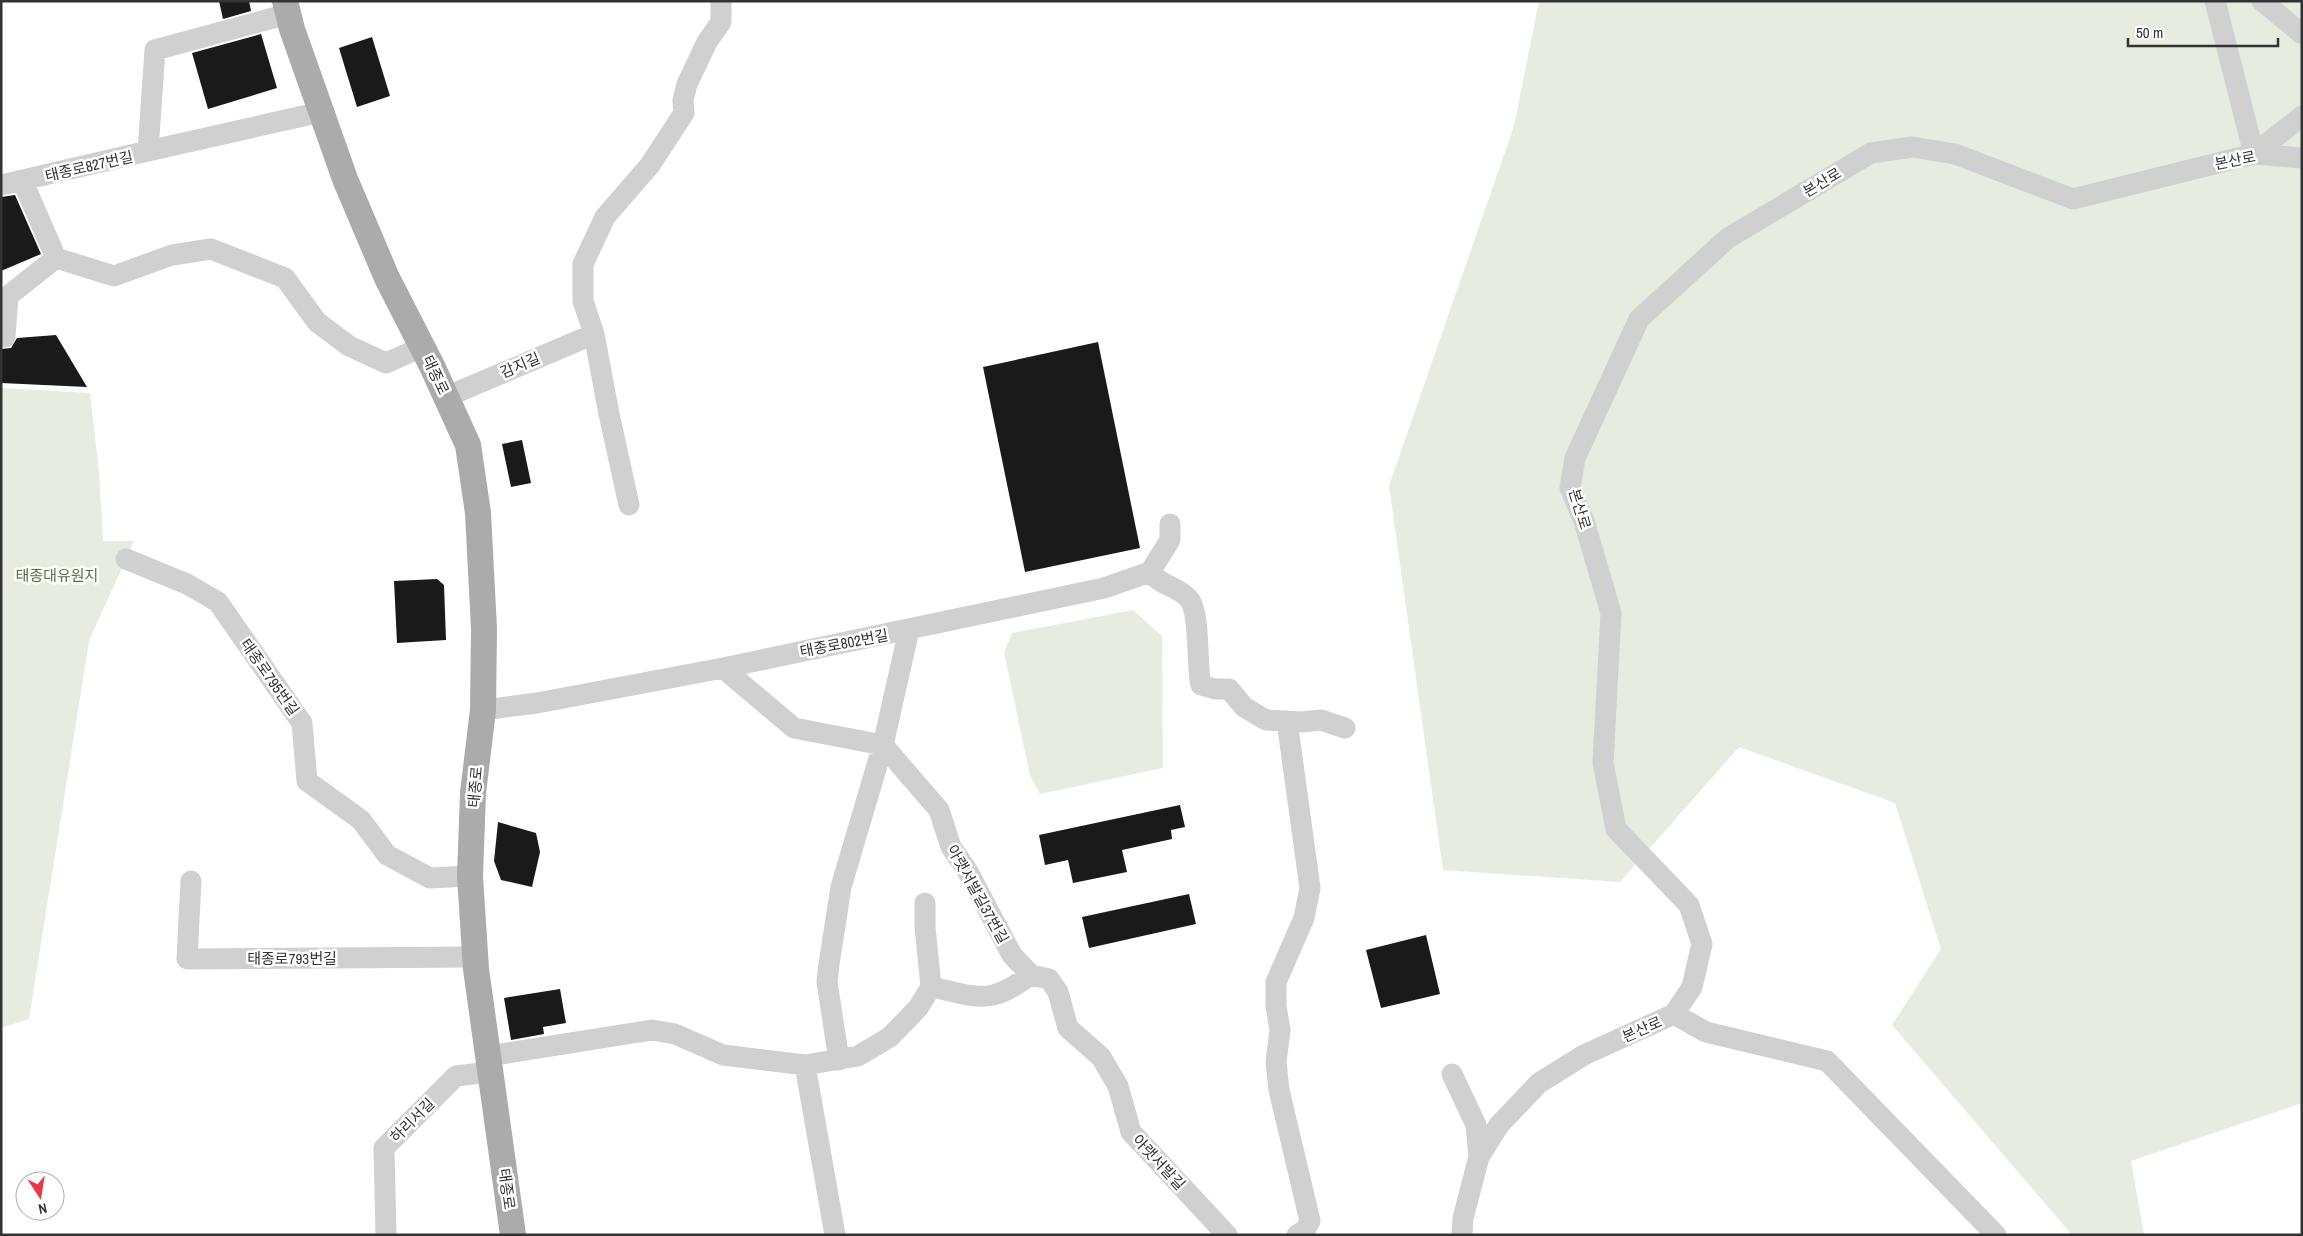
<svg xmlns="http://www.w3.org/2000/svg" width="2303" height="1236" viewBox="0 0 2303 1236" font-family="'Archivo Narrow','Noto Sans KR',sans-serif">
<rect width="100%" height="100%" fill="#fff"/>
<!-- green -->
<path fill="#e6ecdf" d="M1539,1H2302V1103L2131,1161L2144,1235H2072L1892,1025L1941,949L1895,803L1739,747L1620,882L1443,870L1389,486L1514,126Z
M1,388L90,393L99,471L103,541H134L89,641L29,1019L1,1028Z
M1133,610L1162,636L1163,768L1040,794L1030,776L1004,652L1012,633Z"/>
<!-- building -->
<path fill="#1a1a1a" d="M219,1H249L251,11L223,19Z
M261,34L277,88L208,109L192,53Z
M372,37L390,96L357,107L339,48Z
M15,195L41,254L1,271V197Z
M56,335L87,387L1,383V349L11,348L17,338Z
M1098,342L1140,548L1025,572L983,367Z
M522,440L531,483L511,487L502,444Z
M437,579L444,585L446,640L397,643L394,581Z
M1180,805L1185,827L1171,830L1172,839L1122,850L1127,872L1073,883L1068,860L1045,865L1039,835Z
M498,822L536,833L540,852L532,887L501,880L494,861Z
M1189,894L1196,924L1089,948L1082,917Z
M1426,935L1440,994L1381,1008L1366,950Z
M560,989L566,1023L543,1027L544,1034L511,1040L504,998Z"/>
<g fill="none" stroke-linecap="round" stroke-linejoin="round">
<!-- minor -->
<path stroke="#d0d0d0" stroke-width="21" d="M2215,1L2254,154L2302,116
M2262,1L2302,34
M148,151L321,112
M23,182L56,258
M1,185L148,151L155,50L288,14
M56,258L114,276L172,255L211,249L285,278L317,322L349,346L386,363L422,347
M5,337L8,296L56,258
M446,397L594,334
M629,505L609,414L594,334L583,301V264L605,217L650,165L684,113L683,100L687,84L707,42L721,22V1
M126,559L187,584L218,602L302,723L307,781L361,820L387,855L430,878L470,876
M1150,572C1161,586 1177,586 1188,598C1201,610 1196,665 1201,685L1215,689H1229L1244,707L1266,720L1301,722L1321,720L1345,728
M909,630L883,745L939,810L951,847L967,870L1012,955L1031,975L1049,979L1058,992L1068,1028L1101,1057L1118,1086L1131,1132L1227,1235
M723,668L794,728L883,745L841,887L829,964L827,982L839,1060
M483,710L537,703L723,668L1104,588L1150,572L1170,540V524
M1287,721L1310,888L1304,918L1276,982V1006L1280,1030L1276,1062L1279,1090L1310,1221L1305,1230L1297,1235
M191,881L187,959L475,957
M931,987C950,990 975,1000 993,995C1007,992 1020,982 1031,975
M1674,1014L1706,1032L1827,1061L1996,1235
M488,1056L652,1030L675,1034L723,1055L805,1065L858,1056L890,1037L918,1008L931,987L925,927V903
M805,1065L835,1235
M1452,1074L1476,1125L1479,1157
M386,1235L384,1148L456,1076L490,1072
M1462,1235L1463,1218L1479,1157L1499,1125L1539,1083L1584,1055L1674,1014L1692,987L1702,944L1689,905L1616,829L1603,763L1611,613L1584,521L1570,488L1575,458L1639,319L1728,238L1871,153L1912,147L1955,154L2073,199L2254,154L2302,158"/>
<!-- major -->
<path stroke="#ababab" stroke-width="26" d="M285,1L292,29L345,179L387,278L432,366L468,445L478,513L484,629L483,710L473,793L470,876L476,969L513,1235"/>
</g>
<g text-anchor="middle" dominant-baseline="central" stroke-width="5" stroke-linejoin="round" paint-order="stroke">
<!-- street labels -->
<g font-size="15" fill="#333" stroke="#fff">
<text transform="translate(2235 160) rotate(-11)">본산로</text>
<text transform="translate(89 166) rotate(-13)">태종로827번길</text>
<text transform="translate(1822 182) rotate(-31)">본산로</text>
<text transform="translate(520 365) rotate(-23)">감지길</text>
<text transform="translate(436 375) rotate(65)">태종로</text>
<text transform="translate(1580 509) rotate(73)">본산로</text>
<text transform="translate(844 643) rotate(-11)">태종로802번길</text>
<text transform="translate(270 677) rotate(55)">태종로795번길</text>
<text transform="translate(475 787) rotate(-85)">태종로</text>
<text transform="translate(978 894) rotate(61)">아랫서발길37번길</text>
<text x="292" y="958">태종로793번길</text>
<text transform="translate(1642 1029) rotate(-24)">본산로</text>
<text transform="translate(412 1120) rotate(-45)">하리서길</text>
<text transform="translate(1159 1162) rotate(47)">아랫서발길</text>
<text transform="translate(507 1189) rotate(82)">태종로</text>
</g>
<!-- park labels -->
<g font-size="15" fill="#56703f" stroke="#fff">
<text x="57" y="575">태종대유원지</text>
</g>
</g>
<!-- border -->
<rect width="2303" height="1236" fill="none" stroke="#333333" stroke-width="5"/>
<!-- north arrow -->
<g transform="translate(40 1196) rotate(168)"><circle r="24" fill="#ffffff" stroke="#adadad"/>
<path d="M0-4L9 19L0 12L-9 19Z" fill="#e63946"/>
<text y="-8" font-size="14" font-weight="bold" text-anchor="middle" fill="#333333">N</text>
</g>
<!-- scale -->
<path d="M2128 38v8h150v-8" fill="none" stroke="#333333" stroke-width="2.5"/>
<text x="2136" y="38" font-size="15" fill="#333333" stroke="#ffffff" stroke-width="4" paint-order="stroke">50 m</text>
</svg>
